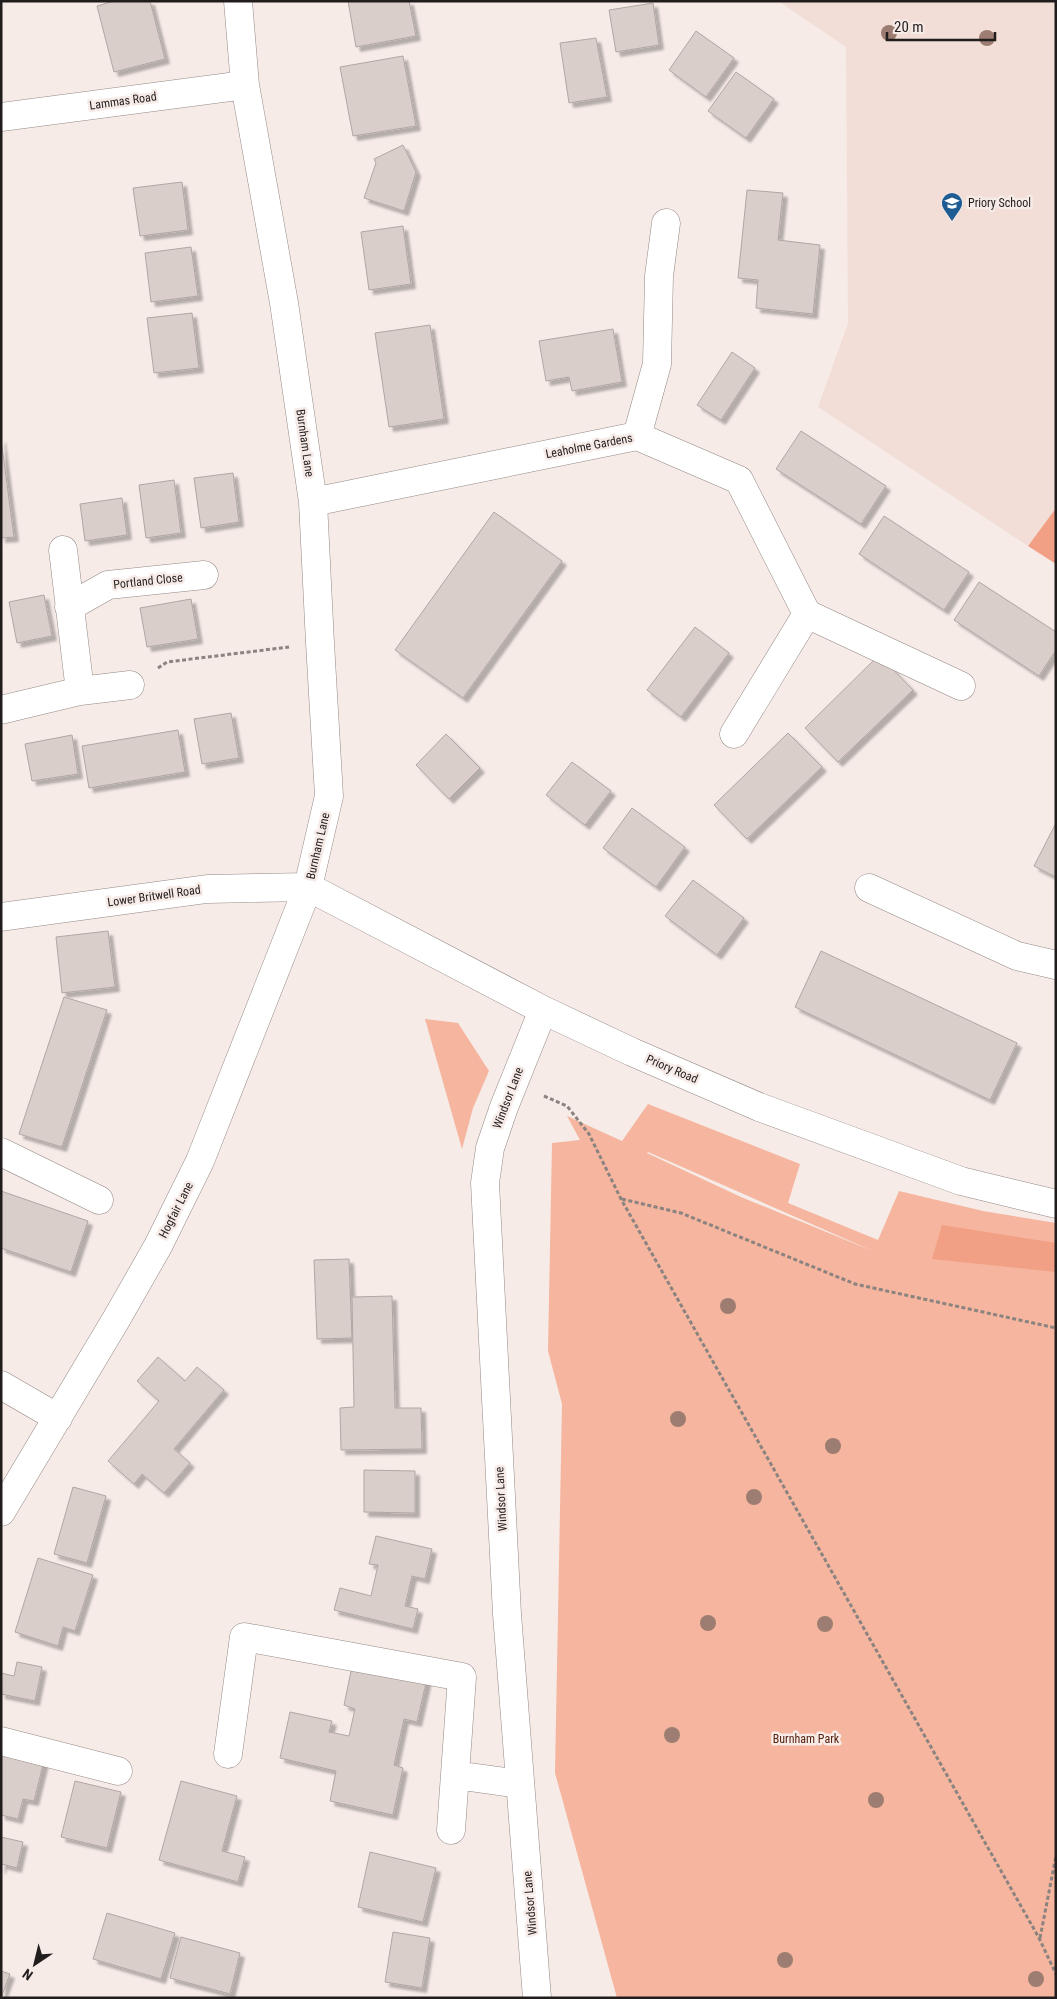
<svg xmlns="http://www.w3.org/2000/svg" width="1057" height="1999" viewBox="0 0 1057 1999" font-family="'Roboto Condensed',sans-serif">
<defs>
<filter id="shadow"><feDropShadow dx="4.5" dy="4.5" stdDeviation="1" flood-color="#0004"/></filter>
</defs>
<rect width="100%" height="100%" fill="#f6ebe7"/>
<!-- built -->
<path fill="#f2ded7" d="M778,1H1056V508L1028,546L818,407L848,323L846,47Z"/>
<!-- green -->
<path fill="#f6b59e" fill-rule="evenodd" d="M425,1019L458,1023L489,1071L473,1108L462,1149Z
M648,1104L800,1164L788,1203L878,1240L899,1191L983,1211L1056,1223V1998H617L555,1773L562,1404L548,1351L552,1143L580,1140L567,1116L622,1141ZM647,1153L648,1152L875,1252L741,1197Z"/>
<!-- forest -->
<path fill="#f2a085" d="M1056,508V564L1028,546Z
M942,1225L1056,1243V1272L932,1259Z"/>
<!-- building -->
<path fill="#daceca" stroke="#b1a6a3" filter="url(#shadow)" d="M114,1H150L165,59L114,72L97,6Z
M348,1H409L416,36L356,47Z
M653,3L659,45L616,52L609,10Z
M696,31L734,58L706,97L669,70Z
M596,38L607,97L569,103L560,43Z
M403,56L416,126L353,136L340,67Z
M736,72L774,99L746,138L708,111Z
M403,145L416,172L404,211L364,198L376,163L374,159Z
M182,182L188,230L140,236L133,188Z
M747,190L783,193L778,240L820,245L813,314L756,308L758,280L738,278Z
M403,226L411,284L369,290L361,232Z
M191,247L198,296L151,302L145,253Z
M192,313L199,368L154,373L147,318Z
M430,325L444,419L389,427L375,333Z
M613,329L622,382L572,391L569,377L546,381L539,341Z
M732,352L755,368L721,420L697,405Z
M801,431L886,486L861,524L776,469Z
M1,439L14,537L1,538Z
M233,473L239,522L201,528L194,478Z
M174,480L181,533L146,538L139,485Z
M122,498L127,535L85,541L80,504Z
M494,512L562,561L463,698L395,650Z
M884,516L969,572L944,610L859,554Z
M979,582L1056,632V650L1039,676L954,620Z
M44,595L52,636L17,643L9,602Z
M191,599L198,639L147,647L140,608Z
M695,627L729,653L681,717L647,690Z
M879,655L913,690L838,762L805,728Z
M231,713L239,758L202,764L194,719Z
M178,730L185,772L89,788L82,746Z
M788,733L822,767L747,839L714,805Z
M446,734L480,768L449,799L416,765Z
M72,735L78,774L32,781L25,744Z
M572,762L611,791L585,825L546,795Z
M632,808L685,847L656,887L603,848Z
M1056,823V877L1034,866Z
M693,880L744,918L717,955L665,916Z
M108,931L115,987L62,993L56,937Z
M821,951L1017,1043L990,1100L795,1007Z
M64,997L107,1010L62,1147L19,1134Z
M1,1191L88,1221L71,1272L1,1248Z
M349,1259L352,1338L317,1339L314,1260Z
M392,1296L395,1408H421L422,1449L341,1450L340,1408L354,1407L352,1297Z
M158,1357L185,1381L197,1367L224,1390L174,1449L190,1463L164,1493L142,1474L134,1484L108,1461L159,1401L137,1381Z
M364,1470L415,1471V1513L364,1512Z
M73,1487L106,1496L87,1563L54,1554Z
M376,1536L432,1549L425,1579L412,1576L405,1606L418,1609L413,1629L334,1610L340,1588L371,1596L378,1565L369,1564Z
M38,1558L93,1575L75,1631L63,1627L58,1646L15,1632Z
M354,1657L428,1674L417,1722L404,1719L394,1765L403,1768L393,1815L330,1801L336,1771L280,1758L290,1712L332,1721L329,1732L349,1736L355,1709L344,1705Z
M17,1662L42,1667L35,1701L1,1694V1673L14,1676Z
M1,1747L45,1757L34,1801L23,1799L18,1819L1,1815Z
M75,1781L121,1792L107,1848L61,1837Z
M181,1781L237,1796L222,1851L245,1857L238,1882L159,1860Z
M1,1837L23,1842L17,1868L2,1864L1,1869Z
M370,1852L436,1868L423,1922L358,1907Z
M107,1913L175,1933L161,1979L93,1959Z
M393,1932L430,1938L422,1988L385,1982Z
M181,1937L240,1953L230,1994L170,1978Z
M1,1971L10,1974L1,1998Z"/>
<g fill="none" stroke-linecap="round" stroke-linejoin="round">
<!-- minor casing -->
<g stroke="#938985" stroke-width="29">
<path id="minor" d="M1,117L245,85
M637,436L657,364L659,276L666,223
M313,502L637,436L739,480L807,614L734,734
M63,550L80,691
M69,607L108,585L204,575
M807,614L961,686
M1,710L80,691L130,685
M869,888L1017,956L1056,965
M1,917L207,889L308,887L543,1010L632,1052L759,1107L961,1181L1056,1204
M1,1152L99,1200
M1,1385L58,1418
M1,1512L117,1318L158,1246L200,1161L308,887L329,796L320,643L313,502L284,303L245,85L238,1
M1,1741L118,1771
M228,1754L244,1637L462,1677L451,1830
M455,1775L520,1784
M537,1998L507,1614L485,1183L490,1148L504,1107L543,1010"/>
</g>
<!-- path -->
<path stroke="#8a8380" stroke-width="3" stroke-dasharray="4 2.5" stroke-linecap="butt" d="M158,668L167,662L289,647
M544,1096L567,1106L589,1134L621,1199L1039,1938L1056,1974
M622,1199L681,1213L855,1284L1056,1328
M1040,1938L1056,1856"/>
<!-- minor -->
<use href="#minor" stroke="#fff" stroke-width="28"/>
</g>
<!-- trees -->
<g fill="#9d7d71">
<circle cx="889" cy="33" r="8"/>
<circle cx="987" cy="38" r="8"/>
<circle cx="728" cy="1306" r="8"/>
<circle cx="678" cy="1419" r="8"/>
<circle cx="833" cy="1446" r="8"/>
<circle cx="754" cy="1497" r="8"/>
<circle cx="708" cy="1623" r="8"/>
<circle cx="825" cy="1624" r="8"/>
<circle cx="672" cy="1735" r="8"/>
<circle cx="876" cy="1800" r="8"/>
<circle cx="785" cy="1960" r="8"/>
<circle cx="1036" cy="1979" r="8"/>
</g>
<!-- icons -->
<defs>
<g id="school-pin" transform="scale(1.125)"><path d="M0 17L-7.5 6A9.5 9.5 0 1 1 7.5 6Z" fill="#1f5c93" stroke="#f6ebe7"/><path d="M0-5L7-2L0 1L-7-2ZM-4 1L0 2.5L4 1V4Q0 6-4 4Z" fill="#fff"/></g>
</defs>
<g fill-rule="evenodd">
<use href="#school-pin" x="952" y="203"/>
</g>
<g text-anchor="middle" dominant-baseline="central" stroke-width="5" stroke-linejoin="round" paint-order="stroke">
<!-- street labels -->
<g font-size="12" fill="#211d1c" stroke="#f6ebe7">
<text transform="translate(123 101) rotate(-8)">Lammas Road</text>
<text transform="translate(305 443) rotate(82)">Burnham Lane</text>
<text transform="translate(589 446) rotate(-11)">Leaholme Gardens</text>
<text transform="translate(148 581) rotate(-6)">Portland Close</text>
<text transform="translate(318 846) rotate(-77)">Burnham Lane</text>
<text transform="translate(154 896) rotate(-8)">Lower Britwell Road</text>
<text transform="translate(672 1069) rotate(23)">Priory Road</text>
<text transform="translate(508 1098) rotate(-69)">Windsor Lane</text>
<text transform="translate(176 1210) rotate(-63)">Hogfair Lane</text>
<text transform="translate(501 1499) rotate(-93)">Windsor Lane</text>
<text transform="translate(530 1903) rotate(-95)">Windsor Lane</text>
</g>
<!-- poi labels -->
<g font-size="12" fill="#211d1c" stroke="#f6ebe7" text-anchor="start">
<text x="968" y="203">Priory School</text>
</g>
<!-- park labels -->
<g font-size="12" fill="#552310" stroke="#f6ebe7">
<text x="806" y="1739">Burnham Park</text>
</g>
</g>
<!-- border -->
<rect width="1057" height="1999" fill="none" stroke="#211d1c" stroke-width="5"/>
<!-- north arrow -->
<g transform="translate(35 1964) rotate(215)" stroke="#f6ebe7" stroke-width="4" paint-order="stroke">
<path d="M0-4L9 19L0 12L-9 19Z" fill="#211d1c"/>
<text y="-8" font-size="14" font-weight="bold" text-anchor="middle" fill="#211d1c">N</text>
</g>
<!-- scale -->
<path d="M887 32v8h108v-8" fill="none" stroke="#211d1c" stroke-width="2.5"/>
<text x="894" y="32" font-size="15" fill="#211d1c" stroke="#f6ebe7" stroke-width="4" paint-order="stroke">20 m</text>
</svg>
